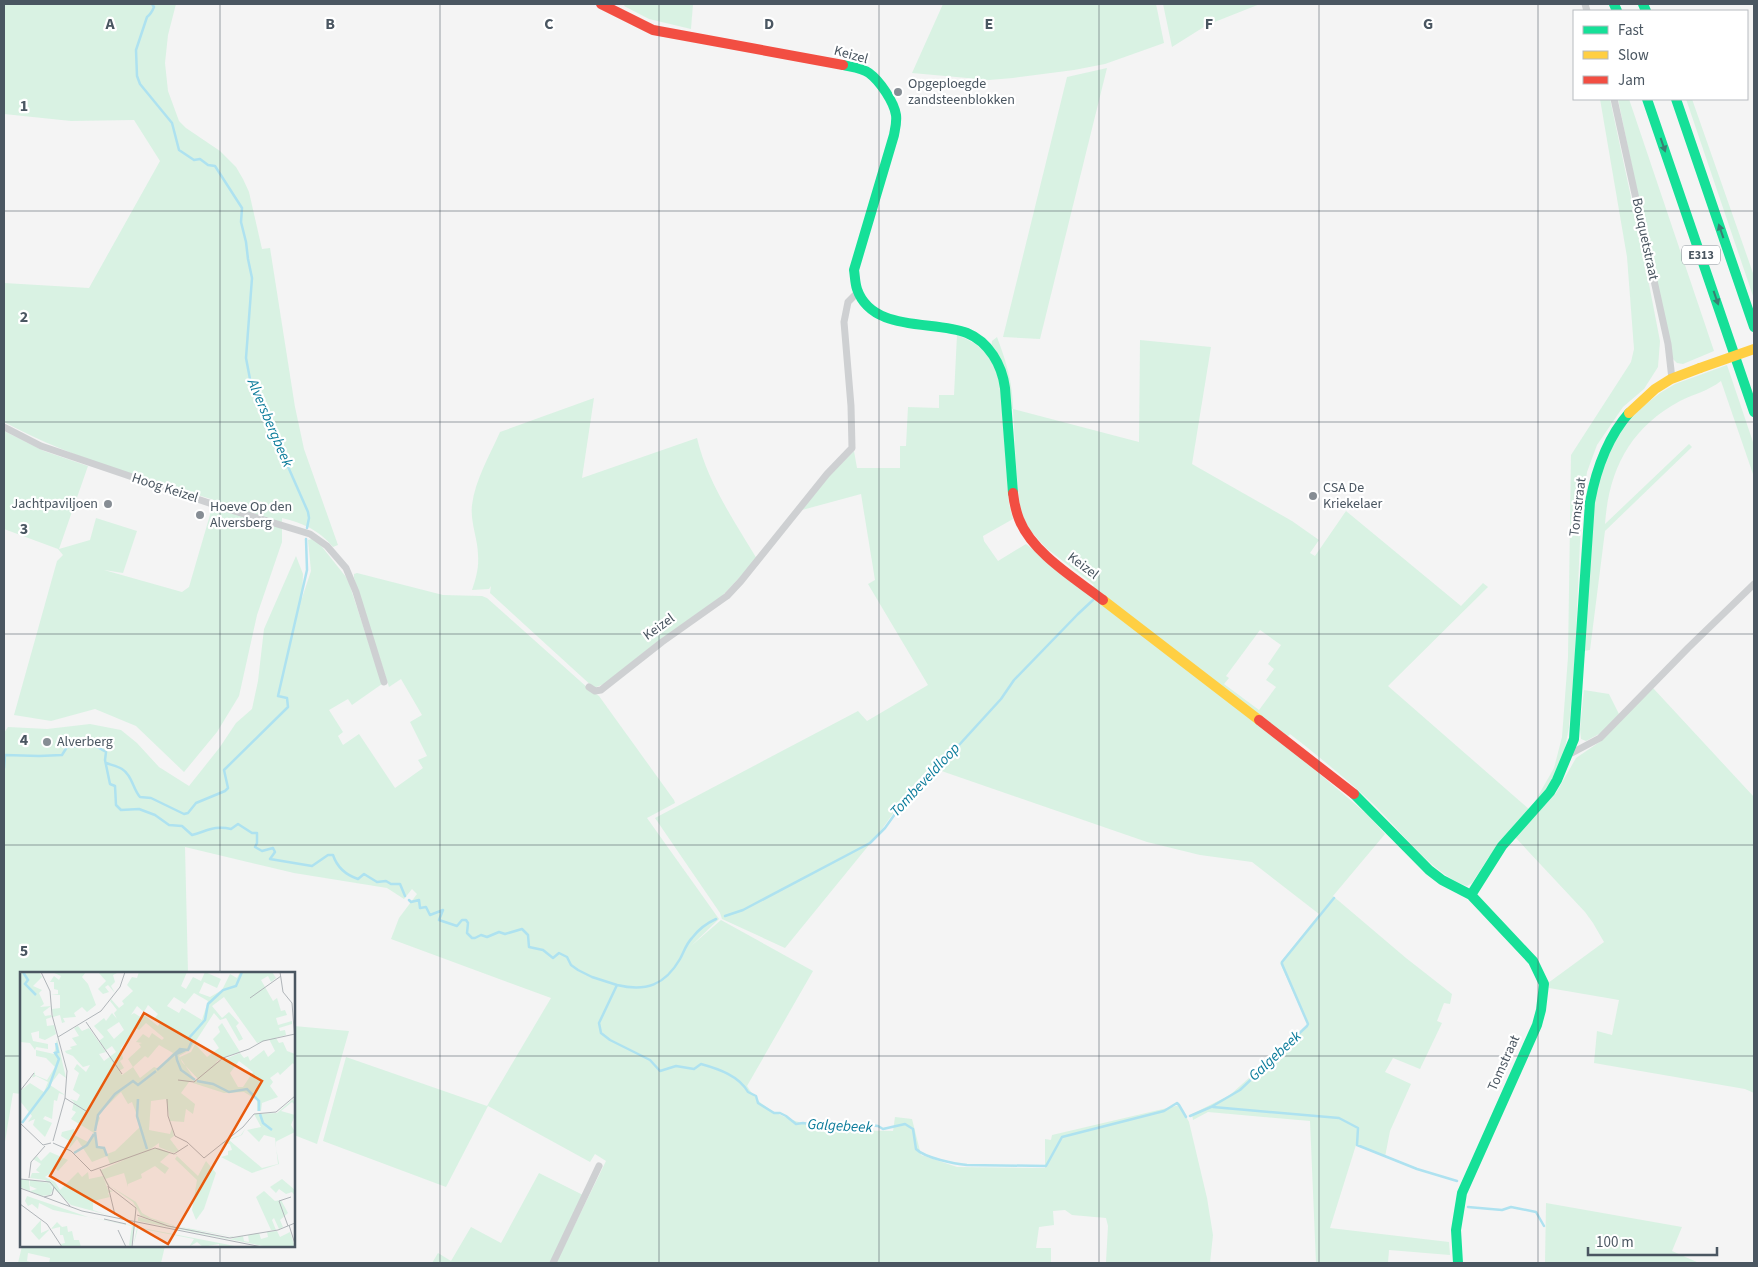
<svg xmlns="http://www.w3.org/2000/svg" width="1758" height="1267" viewBox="0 0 1758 1267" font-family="'Source Sans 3',sans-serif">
<rect width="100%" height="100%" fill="#f4f4f4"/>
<!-- green -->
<path fill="#d9f2e3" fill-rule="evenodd" d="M4,4H176L168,35L165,63L168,91L179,121L186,128L220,151L236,167L243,179L249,192L262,249L270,248L295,407L304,449L338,545L333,547C319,530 303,523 282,518V542L257,615L239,696L217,732L184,772L136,726L95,709L51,721L14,715L57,561L63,555L58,549L4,529V431L44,451L88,466L59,549L90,540L96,518L137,531L123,573L104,570L182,592L189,587L212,508L234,514L236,507C159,482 76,461 4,422V283L89,288L160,161L134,120L71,121L4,114Z
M625,4H693L691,29L649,19L624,6Z
M943,4H1156L1164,43L1105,64L1074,70L1013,78L989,80L912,73Z
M1163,4H1260L1207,25L1172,47Z
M1107,68L1040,339L1003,337L1067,77Z
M1600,99H1610L1643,253L1660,341L1658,367L1644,389L1623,407L1597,445L1587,472L1581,519L1575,656L1569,727L1565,748L1560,765L1552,782L1540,799L1510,831L1488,858L1472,883L1467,886C1432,875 1397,826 1370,801C1344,777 1317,755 1290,734L1282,742L1368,815L1385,834L1333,896L1406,958L1452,994L1450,1004L1444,1003L1437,1021L1442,1023L1420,1069L1393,1058L1385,1072L1411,1084L1390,1131L1385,1157L1356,1145L1330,1228L1449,1242L1450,1255L1389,1250L1388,1263H1316L1310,1121L1208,1112L1193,1120L1192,1114L1230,1095L1308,1025L1280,963L1319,914L1252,862L1200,855L1147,842L930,767L912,787L882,829L785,948L722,919L720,913L655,818L858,711L867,721L928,685L868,584L875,580L861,494L802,510L830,475L854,451L857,468H900V446H906L908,407L939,408V395H954L957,335C983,345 993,357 1000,384L1009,504L1013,519L983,536L984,541L998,561L1026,544L1088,593L1094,585L1046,548L1029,529L1023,517L1019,501L1016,465L1013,409L1010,408C1010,394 1009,378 1003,365C1000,357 990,349 992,341L997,337C1006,361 1013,383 1013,409L1139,442L1140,340L1211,347L1192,464L1292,521L1319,540L1310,553L1315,556L1346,511L1461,606L1483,583L1488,587L1388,686L1530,810L1554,768L1562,737L1568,657L1571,455L1631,362L1634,349L1627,257ZM1260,630L1281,645L1268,664L1274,669L1266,680L1276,687L1259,710L1224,684L1229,678L1226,676Z
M1618,99H1629L1714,351L1683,364L1677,363L1671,357Z
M1686,99H1692L1754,276V299Z
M1727,365L1754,445V477L1721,381C1708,391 1694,394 1680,401C1630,428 1609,469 1605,524L1689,444L1692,447L1605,531L1590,650L1584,651L1595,492L1609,450L1619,433L1637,411L1660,393L1675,384Z
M594,398L582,478L697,438C707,481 734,521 757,559L722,596L658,641L604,684L594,688L490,593L491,586L489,589L472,590C476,578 479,568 478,555C478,539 470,522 472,505C475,480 490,455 500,432Z
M312,539L319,543L346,577L349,583L382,684L352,705L348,699L329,710L343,732L338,736L343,745L359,734L395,788L423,768L418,760L427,756L410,722L422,715L401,679L389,687L354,578V574L357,573L443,595L482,596L487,598L589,689L599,696L674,800L675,803L647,818L719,919L691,946L721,920L813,971L747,1086C751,1092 756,1099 762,1104C800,1132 849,1130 893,1131L895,1117L912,1119L921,1155L957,1167L1045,1168V1139L1051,1140L1052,1135L1180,1105L1189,1122L1207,1198L1213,1235L1210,1263H1101L1106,1262L1108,1226L1106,1218L1072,1215L1065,1210L1053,1211L1054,1225L1039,1227L1036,1248H1051V1263H556L606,1161L595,1154L590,1162L488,1106L446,1187L323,1141L346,1057L487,1106L551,998L391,939L399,918L417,894L412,889L404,899L387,888L294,873L185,847L188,973H21V1094L13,1093L4,1148V733L8,727L47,729L90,724L121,730L137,743L159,767L189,786L220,747L236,723L252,709L258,681L264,629L296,556L303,574L302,598L311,571L308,540Z
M1653,688L1754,797V1093L1745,1089L1594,1063L1597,1031L1612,1035L1619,1000L1549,988L1548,983L1604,942L1593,923L1585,912L1515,837L1556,793L1576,758L1601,741Z
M1584,690L1609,694L1619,714L1601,733L1586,741L1581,739L1580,729Z
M294,1026L349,1031L317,1144L294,1135Z
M539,1173L583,1195L550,1263H432L438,1253L451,1261L471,1227L501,1243Z
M1546,1203L1682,1227L1672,1251L1699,1263H1545Z
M22,1246H165L161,1263H49L50,1258L28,1253L27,1261L34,1263H18Z"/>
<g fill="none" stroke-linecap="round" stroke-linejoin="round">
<!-- stream -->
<path stroke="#aee2f0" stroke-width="2.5" d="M152,4L154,7C152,12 151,14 147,17L136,50L137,76L140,84L172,123L179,150L194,160L200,159L208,165L215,166L242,208L241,222L246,242L248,259L252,278L246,358L250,379L265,409L271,428L308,512L309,518L307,528
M106,763C111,765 117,766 122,769C132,775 133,789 140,797L151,798L184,814L188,813L196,803L225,791L228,788L224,770L288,707L287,698L278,696L307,570L306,539
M4,768L5,755L39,756L62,755L67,747L94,745L106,752L105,760L110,784L115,786L116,805L121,810L139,809L155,815L169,825L182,826L192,835C207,831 215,825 231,829L238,824L252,833H257V843L255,847L262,851L273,848L275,852L270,859L312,866L328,855H333C337,867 346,875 358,879L364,874L377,882L386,881L391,884H400L405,896
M409,900L411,902L419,900L420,908L426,907L430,915L443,910L439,920L457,926L462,920H466L468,923L467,933L472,938H475L481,935L487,937L499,932L505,934L522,929L528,935L529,947L543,950L553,958L559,953L567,957L571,965L578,970L592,977L617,985L599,1023L601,1033L610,1040L650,1060L660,1071L676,1066L694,1069L701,1064C719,1069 739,1076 748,1092L756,1096L758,1103L774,1113H780L786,1116L796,1124L803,1123L829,1127H848L858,1130L869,1125L878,1126L883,1129L905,1124L913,1129L916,1149C925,1158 955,1164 967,1165L1046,1166L1062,1137L1164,1111L1177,1103L1179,1105L1186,1117
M725,916L743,910L870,843L885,828L910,793L928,779L1001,699L1014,680L1078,614L1093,600
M617,985C646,992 665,985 680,959C684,952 686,944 692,938C698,930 707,923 716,919
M1213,1107L1339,1118L1358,1128L1357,1145L1417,1169L1457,1181
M1190,1116L1211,1107L1240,1090L1307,1026L1308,1024L1282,964V962L1334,898
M1468,1207L1502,1210L1511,1207L1536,1212L1544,1226"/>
<!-- street -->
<path stroke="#ced0d2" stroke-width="7" d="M1585,4L1587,11
M1614,99L1668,344L1672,379
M4,427L41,446L212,504L310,534L327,546L346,568L356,592L384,682
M589,687L595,691L601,690L662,642L727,596L741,581L827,474L852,448L851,406L844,322L848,302L858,292
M1568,755L1600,738L1688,648L1754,584
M553,1263L599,1166"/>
<!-- fast -->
<path stroke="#16e098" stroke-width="10" d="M1614,4L1617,11
M1643,4L1646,11
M843,65C851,67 862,68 869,73C880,81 894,102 896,115C897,122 895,129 894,135L854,270C855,276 855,283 857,289C872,333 934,320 967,333C989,342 1002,365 1005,388L1013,493
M1647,99L1754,412
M1676,99L1754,327
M1354,794L1429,870L1442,880L1471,895L1533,961L1544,984L1541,1010L1537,1025L1462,1193L1456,1230L1458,1263
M1471,895L1502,846L1550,792L1557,780L1574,739L1590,502C1596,470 1607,438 1629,413"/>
<!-- slow -->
<path stroke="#ffcf43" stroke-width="10" d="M1629,413L1655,389L1671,379L1700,368
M1103,600L1259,720"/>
<!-- jam -->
<path stroke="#f24e42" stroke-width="10" d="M601,4L653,30L843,65
M1013,493C1014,502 1016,511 1019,519C1032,553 1076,579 1103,600
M1259,720L1354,794"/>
<!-- slow-bridge -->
<path stroke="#ffcf43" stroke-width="10" d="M1700,368L1754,349"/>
</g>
<!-- one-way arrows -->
<defs><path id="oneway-solid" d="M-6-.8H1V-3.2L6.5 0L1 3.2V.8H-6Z" transform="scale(1.25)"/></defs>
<g fill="#3a7f72">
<use href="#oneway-solid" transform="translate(1663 145) rotate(71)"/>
<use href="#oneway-solid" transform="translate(1721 231) rotate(-109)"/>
<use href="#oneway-solid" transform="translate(1716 298) rotate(71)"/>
</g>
<!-- grid -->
<path fill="none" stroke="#4a5661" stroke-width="1" stroke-opacity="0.55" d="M220,4V973M440,4V1263M659,4V1263M879,4V1263M1099,4V1263M1319,4V1263M1538,4V1263M4,211H1754M4,422H1754M4,634H1754M4,845H1754M4,1056H21M294,1056H1754M220,1246V1263"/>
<!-- markers -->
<g fill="#868d94" stroke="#fff" stroke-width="2">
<circle cx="898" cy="92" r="5"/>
<circle cx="1313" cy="496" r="5"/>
<circle cx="108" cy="504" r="5"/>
<circle cx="200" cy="515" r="5"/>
<circle cx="47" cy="742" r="5"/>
</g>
<g text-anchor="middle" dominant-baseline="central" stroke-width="4.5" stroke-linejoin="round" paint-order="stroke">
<!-- shield labels -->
<rect fill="#fff" stroke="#808990" stroke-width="1" x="1682" y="245.5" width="38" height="19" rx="4"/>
<g font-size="12" font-weight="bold" fill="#4a5661">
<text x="1701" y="255">E313</text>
</g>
<!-- street labels -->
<g font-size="14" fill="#4a5661" stroke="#fff">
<text transform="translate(851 55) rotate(15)">Keizel</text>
<text transform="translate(1645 239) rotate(78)">Bouquetstraat</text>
<text transform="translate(165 488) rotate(18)">Hoog Keizel</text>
<text transform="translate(1578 507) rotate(-83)">Tomstraat</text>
<text transform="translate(1083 566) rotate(37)">Keizel</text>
<text transform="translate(659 627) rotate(-36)">Keizel</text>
<text transform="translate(1504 1063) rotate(-66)">Tomstraat</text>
</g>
<!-- poi labels -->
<g font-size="14" fill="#4a5661" stroke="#fff" text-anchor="start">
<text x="908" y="84">Opgeploegde<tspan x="908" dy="16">zandsteenblokken</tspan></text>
<text x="1323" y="488">CSA De<tspan x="1323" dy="16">Kriekelaer</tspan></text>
<text x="98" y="504" text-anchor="end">Jachtpaviljoen</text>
<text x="210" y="507">Hoeve Op den<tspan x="210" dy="16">Alversberg</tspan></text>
<text x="57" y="742">Alverberg</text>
</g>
<!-- water labels -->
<g font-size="15" font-style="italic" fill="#0c7c9b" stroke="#fff">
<text transform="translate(270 423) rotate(67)">Alversbergbeek</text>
<text transform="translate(925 780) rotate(-47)">Tombeveldloop</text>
<text transform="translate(1275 1056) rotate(-43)">Galgebeek</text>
<text transform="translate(840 1126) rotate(3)">Galgebeek</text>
</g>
</g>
<!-- overview -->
<g transform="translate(20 972)">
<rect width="275" height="275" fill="#f4f4f4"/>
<path d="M0,0H19L22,5L13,14L22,18L19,21L24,32L20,35L31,34L23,40L25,44L31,43L32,45L26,47L27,54L34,53L36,62L25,68L19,66V59L11,61L13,69L28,72V77L16,75L15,78L10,71L0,70ZM32,0H66L62,5L68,12L76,33L67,40L62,35L54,41L56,45L43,46L45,50L42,51L40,43L33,45L32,37L40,36V23H31L38,22V18L34,17V10H30L34,4L39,8L41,4ZM78,0L97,1L93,3L95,10L91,14L95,21L88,13L85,15L89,20L83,22L78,17L86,9ZM119,0H167L161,14L166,17L173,5L181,9L185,0L201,7L197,16L184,10L179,21L190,25L202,18L210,2L217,6L220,0H252L256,6L251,10L248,4L241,8L253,29L257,26L261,39L265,38L267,43L256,46L258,53L272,49V52L259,56L260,59L265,58L266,63L237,71L204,25L192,34L202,46L209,40L219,51L216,54L223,67L219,69L206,46L200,48L194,41L170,78L159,84L175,108L169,110L161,121L175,132L173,142L166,137L164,150L150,149L146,127L131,129L129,158L150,162L152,156L154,164L150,167L159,179L153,181L139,175V171L129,178L139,176L153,182H157V183L150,181L140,190L149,196L145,202L135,194L121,202L122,206L108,212V215L104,201L85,207L90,214L116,230L122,241L131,246L156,254L216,265L155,255L121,244L113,230L87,212L86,211L81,198L104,188L90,192L87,184L72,190L57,167L49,177L51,170L41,164L42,160L54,157V163L68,170L74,161L51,147L56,140L52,138L54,130L50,127L57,129L60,123L53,118L59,101L54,97L57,92L66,100L70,93L63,95L53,84L46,81L45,79L52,77L50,75L57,73L52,66L59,64L54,56L58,54L62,59L69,56L86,80L79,82L84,89L96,80L92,74L86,78L79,69L84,65L74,54L84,46L86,49L92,41L97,47L94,41L97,38L90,29L91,27L99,36L104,32L102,29L113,19L107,13L112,5L117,6ZM174,21L188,29L182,48L162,36L159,41L147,34L154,25L165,32ZM128,33L138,42L134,47L140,51L138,54L123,42L122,46L114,41L111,43L117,34L124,40ZM99,50L104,58L94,67L87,58ZM126,51L144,66L142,68L132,61L129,66L123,62L116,70L122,71L119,72L121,75L108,87L113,95L102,103L99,99L104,96L100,89L103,87L101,76L116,56L119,58ZM139,73L153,81L139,97L134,95L120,106L113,95L125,84L128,86ZM101,120L108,132L112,130L121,154L95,179L87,182L84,176L77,175L75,159L80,146L78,143ZM202,51L220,80L202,86L195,91L220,81L224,86L228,84L230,89L244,78L248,85L255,79L249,67L256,66L259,71L263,70L267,79L275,82V94L273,91L260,103L258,100L250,106L253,110L250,114L258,125L242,131L241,139H237V128L224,120L204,121L173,111L178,107L162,90L160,85L171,80L175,72L187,85L199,76L193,67L200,60L198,55ZM219,89L233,100L223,115H218L210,101ZM37,67L46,106L39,101L30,113L45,123L39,121L37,129L34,128L32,147L25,144L23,147L32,151L25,165L13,153L15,147L8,150L12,144L0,129V119L10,111L24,120L28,110L16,104L12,106L15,99V103L27,108L35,95L26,86L16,84V78L34,82ZM273,127L275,133L272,130L261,139L275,143L271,153L275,160L255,170L259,192L232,201L201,185L208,183V179L212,178L210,172L202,171L209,167L221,163L225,157L222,163L209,168L242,196L258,192L255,166L244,163L239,170L227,158L241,155L234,142L257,141ZM30,180L48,188L38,199L36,197L25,205L35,210L40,218L58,200L62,205L68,200L69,207L83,204L88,218L93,219L88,221L90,225L73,229V238L88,243L51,233L25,208L10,206L12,201H20L16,198L21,192L13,187L17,184L21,189ZM157,184L178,204L186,189L196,201L184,237L176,248L172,238L177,208L155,187ZM0,207L9,208L10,219L17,217L10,214V208L29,211L33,218L30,223L21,224L0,215ZM262,207L275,218V224L272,220L266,222L259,217L256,221L250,215ZM244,219L255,229L261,228L268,241L260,248L263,255L259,257L254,246L252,248L256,258H251L236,225ZM7,224L68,245L115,254L111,275L109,273L112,254L33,238L19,231L18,237L12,232L8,234L5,229ZM118,245L211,267L223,264L224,269L229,270L228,263L239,261L241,267L248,265L247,260L257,259L260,265L270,260L275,275H248L118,249ZM21,248V261L30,257L19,268L11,259ZM37,250L42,255L47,254L48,260L52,259L54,268H59L61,275H74H42L41,272L45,271L43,263H40V255L31,257ZM117,255L220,275H199V272L183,275L177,270L169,275L174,267L118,256L113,275Z" fill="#d9f2e3" fill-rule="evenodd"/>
<path fill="none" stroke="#aee2f0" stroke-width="2.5" d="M3,0L8,8L5,12L16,23M165,78L156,82L157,88L161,98L175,108M137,98L160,77L168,78L172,69L169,66L185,48L188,32L203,18L216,14L222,0M177,109L193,112L209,120L227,117L239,129V139M118,127L117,144L127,177M240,142L243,151L252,158M2,151L29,115L39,87L35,81L38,80L36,71M75,159L78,143L95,122L113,109L118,113L136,99M75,160L77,175L84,176L87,184M54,181L67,173L74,162"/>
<path fill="none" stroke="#b0b5b9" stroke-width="1" d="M21,0L30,19L32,43L47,99L45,126L33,169M260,0L263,20L272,31L275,69M230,26L261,4M66,50L102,102M38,65L81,39L100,15L105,0M158,108L174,110L203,86L229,77L243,69L275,62M0,119L14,101M45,126L66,139M147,127L148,144L155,164L167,170L184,186L223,155L234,142L256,140L275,124M0,151L23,173L31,171M33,171L51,179L71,199L135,176L154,182L168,173M80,197L89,215L116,236L112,275M9,206L11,190L25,174M0,207L30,210L50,234M88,214L95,243M0,216L62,239L242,275M24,225L32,223L34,215M0,232L27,252L42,275M117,243L148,254L210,266L258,258L275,251M84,247L106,252M269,253L275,272M268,254L259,229L271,225M98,258L106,275"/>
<path fill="#e8590c" fill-opacity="0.15" stroke="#e8590c" stroke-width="2.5" d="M124,41L242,109L148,272L30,204Z"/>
<rect width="275" height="275" fill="none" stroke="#4a5661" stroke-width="2.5"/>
</g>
<g font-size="16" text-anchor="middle" font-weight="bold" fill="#4a5661" stroke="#fff" stroke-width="4.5" stroke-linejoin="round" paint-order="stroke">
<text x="110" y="29">A</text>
<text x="330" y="29">B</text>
<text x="549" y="29">C</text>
<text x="769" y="29">D</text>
<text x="989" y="29">E</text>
<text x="1209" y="29">F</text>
<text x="1428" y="29">G</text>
<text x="24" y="111">1</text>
<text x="24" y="322">2</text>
<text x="24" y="534">3</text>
<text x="24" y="745">4</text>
<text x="24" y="956">5</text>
</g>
<!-- border -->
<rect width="1758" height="1267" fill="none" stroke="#4a5661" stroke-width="10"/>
<!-- legend -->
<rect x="1573" y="10" width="175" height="90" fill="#ffffff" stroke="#b7bbc0"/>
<rect x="1583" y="26" width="25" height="8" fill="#16e098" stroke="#b7bbc0"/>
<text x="1618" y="35" font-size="15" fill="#4a5661">Fast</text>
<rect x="1583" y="51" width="25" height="8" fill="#ffcf43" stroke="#b7bbc0"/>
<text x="1618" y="60" font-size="15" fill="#4a5661">Slow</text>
<rect x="1583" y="76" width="25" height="8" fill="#f24e42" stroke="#b7bbc0"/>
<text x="1618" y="85" font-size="15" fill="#4a5661">Jam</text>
<!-- scale -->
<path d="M1588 1247v8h129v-8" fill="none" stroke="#4a5661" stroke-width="2.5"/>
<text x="1596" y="1247" font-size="15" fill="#4a5661" stroke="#ffffff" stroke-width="4" paint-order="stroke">100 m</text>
</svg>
